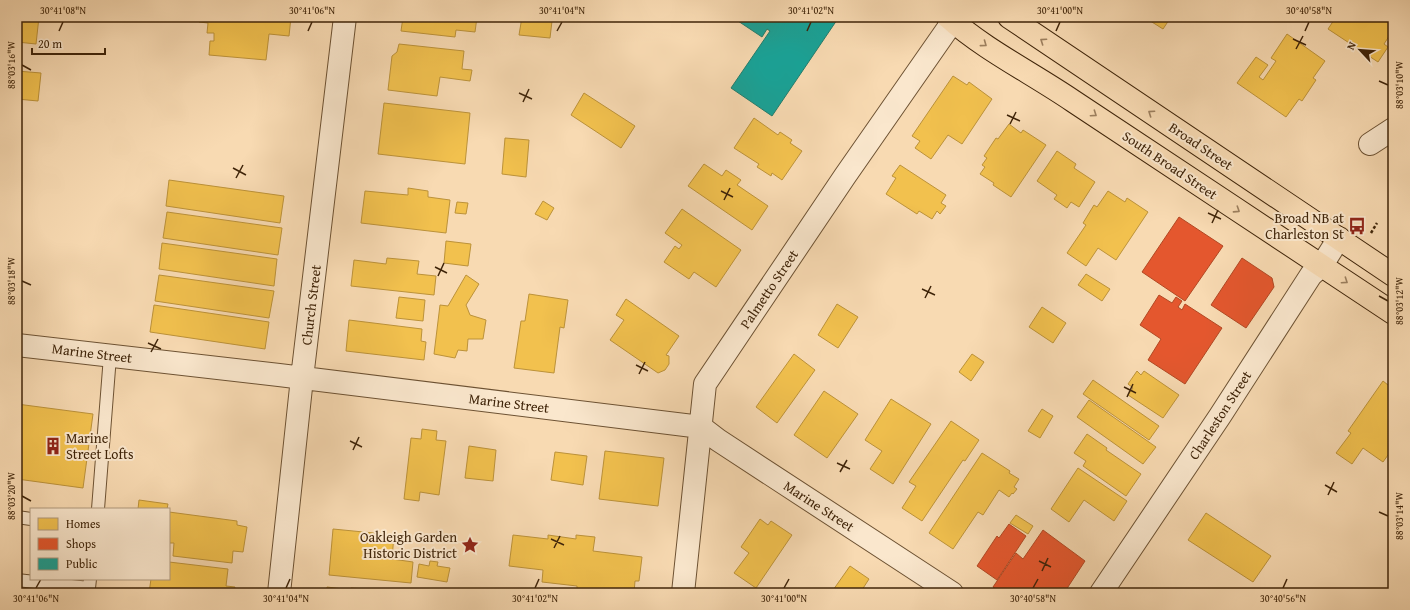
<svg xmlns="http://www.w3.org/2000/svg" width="1410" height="610" viewBox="0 0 1410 610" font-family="'Gentium Book Plus',serif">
<rect width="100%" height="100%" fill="#f8dab2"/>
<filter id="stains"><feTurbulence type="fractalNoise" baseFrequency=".005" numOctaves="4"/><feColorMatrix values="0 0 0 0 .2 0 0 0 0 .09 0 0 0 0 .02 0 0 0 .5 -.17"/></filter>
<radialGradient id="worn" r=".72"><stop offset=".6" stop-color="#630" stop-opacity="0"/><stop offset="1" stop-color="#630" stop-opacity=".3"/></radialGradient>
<!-- homes -->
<path fill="#f2c14e" stroke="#bc9239" d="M17,17H39L36,44L17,42Z
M199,17H291L289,36L269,34L266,60L209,55L210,41H214V33H207L208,23L199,22Z
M403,17H477L475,32L456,30L455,37L401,31Z
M522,17L552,21L550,38L519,35Z
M1144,17H1171L1163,29Z
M1336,17H1388L1393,20V30L1384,44L1388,47L1378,62L1328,29Z
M1287,34L1325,61L1313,78L1316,80L1302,101L1299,99L1286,117L1237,83L1256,57L1268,65L1259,77L1263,80L1276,61L1271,58Z
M399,44L464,51L462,69L472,70L470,81L440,77L437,96L388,90L392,56L397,52Z
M17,71L41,73L38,101L17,99Z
M953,76L967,85L969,82L992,99L962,144L948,135L931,159L915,148L920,141L912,136Z
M584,93L635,126L621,148L571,115Z
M384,103L470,113L465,164L378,154Z
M754,118L778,135L780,132L792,140L790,143L802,151L782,180L772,173L771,176L757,167L759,164L734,148Z
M1009,124L1021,133L1023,130L1046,145L1011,197L993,185L994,183L980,174L985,167L982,165L987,158L984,156L996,138L998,139Z
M505,138L529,140L526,177L502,174Z
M1057,151L1076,164L1074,168L1095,182L1079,207L1071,202L1067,208L1054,199L1057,195L1037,181Z
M704,164L722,176L726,170L741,180L737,185L768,206L752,230L688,186Z
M900,165L946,195L941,203L946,206L940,214L937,211L932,219L919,211L917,214L886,194L896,178L892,176Z
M169,180L284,196L280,223L166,206Z
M408,188L428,191V197L450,200L446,233L361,223L365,191L408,195Z
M1108,191L1125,202L1127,198L1148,212L1116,260L1098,248L1086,266L1067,253L1086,225L1083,223L1094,205L1097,207Z
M543,201L554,208L547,220L535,214Z
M457,202L468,203L466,214L455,213Z
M682,209L741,250L716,287L694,272L689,279L664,262L675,246L679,249L682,245L665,233Z
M167,212L282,228L278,255L163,238Z
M446,241L471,244L468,266L444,263Z
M162,243L277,259L274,286L159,269Z
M387,258L419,261L417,274L436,276L434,295L351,286L354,260L386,264Z
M1086,274L1110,289L1102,301L1078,285Z
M159,275L274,291L269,318L155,301Z
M466,275L479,284L466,305L470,315L486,320L483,339H468L467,351L458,350L455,358L434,354L440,305L448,306Z
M529,294L568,300L564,328L560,327L554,373L514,368L521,321H525Z
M399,297L425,300L423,321L396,318Z
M626,299L679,336L666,355L669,356V364L665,370L658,373L610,340L624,320L616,315Z
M837,304L858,317L838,348L818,335Z
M154,305L269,322L265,349L150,332Z
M1042,307L1066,323L1053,343L1029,327Z
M349,320L422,329L421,341L426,342L424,360L346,351Z
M794,354L815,370L777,423L756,407Z
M972,354L984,362L971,381L959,372Z
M1137,371L1141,375L1144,371L1179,395L1163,418L1128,395L1133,388L1128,384Z
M1093,380L1159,426L1149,440L1083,394Z
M1383,381L1393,389V448L1383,462L1363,448L1352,464L1336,453L1351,433L1348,431Z
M824,391L858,414L827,458L794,435Z
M891,399L931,424L893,484L870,469L882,451L865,440Z
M1089,400L1156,447L1143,464L1077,417Z
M17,404L93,414L83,488L17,479Z
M1042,409L1053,416L1040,438L1028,431Z
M951,421L979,440L965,461L963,460L922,521L902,508L916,486L909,482Z
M422,429L437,431L436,440L446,441L439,495L420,492L419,501L404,499L411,438L421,439Z
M1087,434L1107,448L1106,450L1141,474L1126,496L1083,466L1086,461L1074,453Z
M469,446L496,450L493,481L465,478Z
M605,451L664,458L658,506L599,499Z
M555,452L587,456L583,485L551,480Z
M982,453L1010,471L1009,473L1019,479L1014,487L1017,489L1013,494L1012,493L1009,497L999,490L983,515L978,512L953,549L929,533Z
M1078,468L1127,501L1114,521L1084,500L1069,522L1051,509Z
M139,500L168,504L167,509H138Z
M169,512L237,521V525L247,527L243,552L233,551L232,563L173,556L174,543H169Z
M1206,513L1271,556L1253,582L1188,540Z
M1016,515L1033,526L1028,534L1010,523Z
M760,519L768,525L771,521L792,535L756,588L734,573L749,553L741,547Z
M333,529L394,535L392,559L413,562L411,583L329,575Z
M513,535L548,539V535L576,539V535L595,537L593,551L642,557L639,581H635L634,593H609L577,589V586L542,582L543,570L509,566Z
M430,561L438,562L437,566L450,568L447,582L417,577L419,564L429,566Z
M169,562L228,569L226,586L235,587L234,593H149L151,579H169Z
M850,566L869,579L860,593H831Z
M327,587L351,590V588L365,589V591L380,593H326Z"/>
<!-- shops -->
<path fill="#e4572e" stroke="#b24823" d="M1179,217L1223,246L1185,301L1142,272Z
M1242,258L1272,278L1274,287L1246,328L1211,305Z
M1159,295L1172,303L1176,297L1182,301L1178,307L1182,310L1185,304L1222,328L1185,384L1148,360L1161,339L1140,325Z
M1009,524L1026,536L997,580L977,566L997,536L999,538Z
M1043,530L1085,561L1064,593H1002L993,587L1016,553L1023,559Z"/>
<!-- public -->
<path fill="#17a398" stroke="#237d6d" d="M732,17H839L772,116L731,88L770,31L767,29L762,37Z"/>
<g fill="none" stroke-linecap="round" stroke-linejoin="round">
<!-- service casing -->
<g stroke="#6d5233" stroke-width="14">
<path id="service" d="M98,509L110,356
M17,517L31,519
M17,580L89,588L90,579"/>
</g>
<!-- minor casing -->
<g stroke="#6d5233" stroke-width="24">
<path id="minor" d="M1370,144L1393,129
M17,345L279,375L701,427L718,440L952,593
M279,593L302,378L345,17
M683,593L705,384L845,176L953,21
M1101,593L1220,416L1311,275L1322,265L1339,238"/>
</g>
<!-- primary casing -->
<g stroke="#3f2409" stroke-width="24">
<path id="primary" d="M948,17C985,50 1032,73 1073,101C1179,172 1287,242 1393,313
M1009,17L1393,275"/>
</g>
<!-- path -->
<path stroke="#3f2409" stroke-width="2.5" stroke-dasharray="3 2" stroke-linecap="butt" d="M1371,233L1377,223"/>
<!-- service -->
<use href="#service" stroke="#fae7cd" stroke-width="12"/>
<!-- minor -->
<use href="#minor" stroke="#fae7cd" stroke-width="22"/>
<!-- primary -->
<use href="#primary" stroke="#f8dab2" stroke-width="22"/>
</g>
<!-- one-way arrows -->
<defs><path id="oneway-chevron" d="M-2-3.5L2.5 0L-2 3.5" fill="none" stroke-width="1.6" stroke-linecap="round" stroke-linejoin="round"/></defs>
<g stroke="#9c7f5e">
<use href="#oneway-chevron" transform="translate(1043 41) rotate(-146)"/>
<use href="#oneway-chevron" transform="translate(984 44) rotate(36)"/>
<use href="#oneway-chevron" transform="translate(1151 113) rotate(-146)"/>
<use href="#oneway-chevron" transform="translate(1094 114) rotate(34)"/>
<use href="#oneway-chevron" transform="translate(1237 210) rotate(33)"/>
<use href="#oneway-chevron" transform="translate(1345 281) rotate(34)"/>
</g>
<!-- ticks -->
<path fill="none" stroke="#3f2409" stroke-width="1.5" d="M59,31L63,22M308,31L312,22M557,31L562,22M807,31L811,22M1056,31L1060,22M1305,31L1309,22M1293,39L1306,45M1296,49L1303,36M22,65L31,70M1379,81L1388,85M519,93L532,99M523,102L529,89M1007,115L1020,121M1010,124L1016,112M233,168L246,175M236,178L243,165M721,191L733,197M724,200L730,188M1208,213L1221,219M1212,223L1218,210M435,267L447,273M438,276L444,263M22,281L31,285M922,289L935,295M1379,296L1388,301M925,298L931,286M148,343L161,349M151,352L158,339M636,365L648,371M639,374L645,362M1124,387L1136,393M1127,397L1133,384M350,441L362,447M353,450L359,437M837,463L850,469M840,472L847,460M1325,485L1337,492M1328,495L1334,482M22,496L31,501M1379,512L1388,516M551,539L564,545M554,548L560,536M1039,561L1051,567M1042,571L1048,558M36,588L41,579M286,588L290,579M535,588L539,579M784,588L789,579M1033,588L1038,579M1283,588L1287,579"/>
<!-- icons -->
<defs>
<g id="bus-bare" transform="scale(1.38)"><path d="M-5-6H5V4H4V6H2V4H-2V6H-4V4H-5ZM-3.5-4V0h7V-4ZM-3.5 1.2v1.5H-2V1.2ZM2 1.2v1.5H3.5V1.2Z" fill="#8f2418" stroke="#fae7cd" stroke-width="2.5" paint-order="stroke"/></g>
<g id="building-bare" transform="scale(1.38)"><path d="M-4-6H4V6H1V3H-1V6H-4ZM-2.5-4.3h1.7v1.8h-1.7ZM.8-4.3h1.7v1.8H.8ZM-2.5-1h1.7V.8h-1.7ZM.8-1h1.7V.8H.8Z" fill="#8f2418" stroke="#fae7cd" stroke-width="2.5" paint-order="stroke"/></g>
<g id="sight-bare" transform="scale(1.38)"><path d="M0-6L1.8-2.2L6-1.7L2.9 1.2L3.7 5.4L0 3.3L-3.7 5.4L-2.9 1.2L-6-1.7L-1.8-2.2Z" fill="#8f2418" stroke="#fae7cd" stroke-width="2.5" paint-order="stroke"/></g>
</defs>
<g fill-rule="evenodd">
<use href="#bus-bare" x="1357" y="226"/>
<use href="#building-bare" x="53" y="446"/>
<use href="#sight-bare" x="470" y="545"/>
</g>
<g text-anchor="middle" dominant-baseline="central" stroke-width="4" stroke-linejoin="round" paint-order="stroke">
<!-- street labels -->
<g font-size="14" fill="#3f2409" stroke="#fae7cd">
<text transform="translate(1201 146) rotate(34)">Broad Street</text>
<text transform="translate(1170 165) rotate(34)">South Broad Street</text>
<text transform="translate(769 289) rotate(-56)">Palmetto Street</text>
<text transform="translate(311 305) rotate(-83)">Church Street</text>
<text transform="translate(92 353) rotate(7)">Marine Street</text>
<text transform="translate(509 403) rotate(7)">Marine Street</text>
<text transform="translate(1220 415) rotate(-57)">Charleston Street</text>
<text transform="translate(819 506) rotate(33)">Marine Street</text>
</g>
<!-- poi labels -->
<g font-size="14" fill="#3f2409" stroke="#fae7cd" text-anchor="end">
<text x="1344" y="218">Broad NB at<tspan x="1344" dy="16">Charleston St</tspan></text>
<text x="66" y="438" text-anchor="start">Marine<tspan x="66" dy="16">Street Lofts</tspan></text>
<text x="457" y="537">Oakleigh Garden<tspan x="457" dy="16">Historic District</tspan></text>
</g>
</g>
<!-- margin -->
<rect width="1410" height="610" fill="none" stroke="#f8dab2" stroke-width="44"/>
<!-- legend -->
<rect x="30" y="508" width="140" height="72" fill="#fae7cd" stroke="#af997f"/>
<rect x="38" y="518" width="20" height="12" fill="#f2c14e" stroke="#af997f"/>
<text x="66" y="528" font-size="12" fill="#3f2409">Homes</text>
<rect x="38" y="538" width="20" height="12" fill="#e4572e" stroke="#af997f"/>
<text x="66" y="548" font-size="12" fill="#3f2409">Shops</text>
<rect x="38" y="558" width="20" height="12" fill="#17a398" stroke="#af997f"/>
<text x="66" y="568" font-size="12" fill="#3f2409">Public</text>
<!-- north arrow -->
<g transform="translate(1360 50) rotate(296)" stroke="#fae7cd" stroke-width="3" paint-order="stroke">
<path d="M0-3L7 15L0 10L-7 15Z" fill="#3f2409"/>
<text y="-6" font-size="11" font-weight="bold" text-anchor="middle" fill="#3f2409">N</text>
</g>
<!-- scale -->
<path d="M32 48v6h73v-6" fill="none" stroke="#3f2409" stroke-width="2"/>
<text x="38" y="48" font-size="12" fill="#3f2409" stroke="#fae7cd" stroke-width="3" paint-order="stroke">20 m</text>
<rect x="22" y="22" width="1366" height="566" fill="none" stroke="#3f2409" stroke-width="1.5"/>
<g font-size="10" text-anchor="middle" fill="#3f2409">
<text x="63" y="14">30°41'08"N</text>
<text x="312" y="14">30°41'06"N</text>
<text x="562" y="14">30°41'04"N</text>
<text x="811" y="14">30°41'02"N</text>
<text x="1060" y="14">30°41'00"N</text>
<text x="1309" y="14">30°40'58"N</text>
<text transform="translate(11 65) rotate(-90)" y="4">88°03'16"W</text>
<text transform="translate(1399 85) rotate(-90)" y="4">88°03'10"W</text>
<text transform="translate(11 281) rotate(-90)" y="4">88°03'18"W</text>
<text transform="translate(1399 301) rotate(-90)" y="4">88°03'12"W</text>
<text transform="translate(11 496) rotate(-90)" y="4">88°03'20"W</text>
<text transform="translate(1399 516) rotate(-90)" y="4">88°03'14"W</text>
<text x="36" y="602">30°41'06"N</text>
<text x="286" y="602">30°41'04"N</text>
<text x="535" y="602">30°41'02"N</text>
<text x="784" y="602">30°41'00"N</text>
<text x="1033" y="602">30°40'58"N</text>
<text x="1283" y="602">30°40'56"N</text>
</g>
<rect width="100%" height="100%" filter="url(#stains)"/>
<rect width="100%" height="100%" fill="url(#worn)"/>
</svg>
